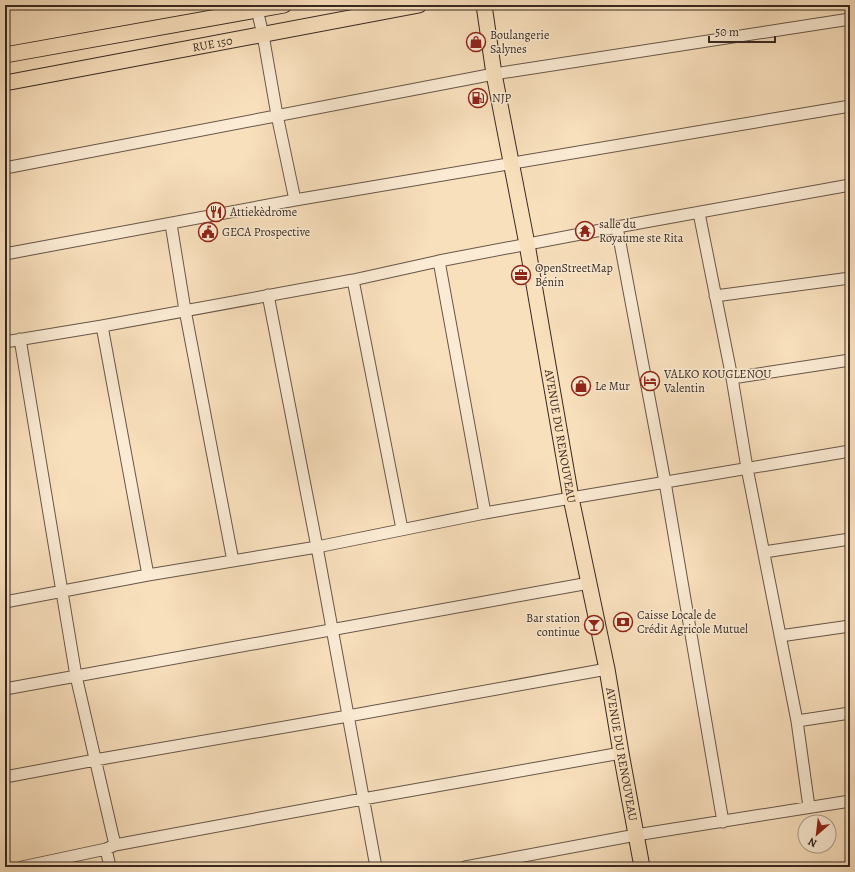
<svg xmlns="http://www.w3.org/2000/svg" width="855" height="872" viewBox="0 0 855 872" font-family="Alegreya,serif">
<rect width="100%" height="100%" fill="#f9e0bd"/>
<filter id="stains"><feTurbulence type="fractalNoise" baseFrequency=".005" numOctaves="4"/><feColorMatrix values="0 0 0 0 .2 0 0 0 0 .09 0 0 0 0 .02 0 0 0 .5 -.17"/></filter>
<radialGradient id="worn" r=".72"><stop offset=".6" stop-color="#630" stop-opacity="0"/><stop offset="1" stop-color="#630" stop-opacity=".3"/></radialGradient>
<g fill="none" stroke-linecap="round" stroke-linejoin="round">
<!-- minor casing -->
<g stroke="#675648" stroke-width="13">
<path id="minor" d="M256,5L263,35L277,115L295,200
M5,168L494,74L850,19
M699,213L732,378L747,468L797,721L809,807
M171,224L185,310L233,561
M617,227L665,482L723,822
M5,254L295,200L850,106
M439,261L485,513
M353,280L402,529
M268,295L317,547L376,867
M715,296L850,278
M102,326L148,575
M20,339L76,676L115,845L106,849L110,867
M5,342L102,326L353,280L439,261L617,227L850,185
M732,378L850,360
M764,552L850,539
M5,602L148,575L317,547L485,513L571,498L850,451
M780,636L850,626
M5,689L589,583
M797,721L850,713
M5,777L95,760L348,716L607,669
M115,845L363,799L621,753
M22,867L106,849
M465,867L636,835L850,801"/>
</g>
<!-- major casing -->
<g stroke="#362821" stroke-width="17">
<g id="major">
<path id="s1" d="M484,5L494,74L527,244L571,498L607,669L621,753L642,867"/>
<path d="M5,55L284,5"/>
<path id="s2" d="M5,83L419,5"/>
</g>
</g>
<!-- minor -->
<use href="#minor" stroke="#fbebd4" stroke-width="11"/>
<!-- major -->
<use href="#major" stroke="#f9e0bd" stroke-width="15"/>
</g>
<!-- icons -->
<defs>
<g id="shop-ring" transform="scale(1)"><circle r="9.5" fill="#fbebd4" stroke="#8f2418" stroke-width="1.5"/><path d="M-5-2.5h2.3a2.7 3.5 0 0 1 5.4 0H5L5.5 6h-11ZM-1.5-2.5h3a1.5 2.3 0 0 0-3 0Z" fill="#8f2418"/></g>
<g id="fuel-ring" transform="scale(1)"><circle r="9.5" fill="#fbebd4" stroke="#8f2418" stroke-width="1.5"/><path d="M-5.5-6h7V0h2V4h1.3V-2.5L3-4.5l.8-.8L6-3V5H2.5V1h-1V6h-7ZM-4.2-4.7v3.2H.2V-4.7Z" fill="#8f2418"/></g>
<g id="restaurant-ring" transform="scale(1)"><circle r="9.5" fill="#fbebd4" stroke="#8f2418" stroke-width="1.5"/><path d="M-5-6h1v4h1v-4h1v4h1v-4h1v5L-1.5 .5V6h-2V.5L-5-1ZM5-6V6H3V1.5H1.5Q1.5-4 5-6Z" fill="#8f2418"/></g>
<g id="temple-ring" transform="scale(1)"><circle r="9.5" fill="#fbebd4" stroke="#8f2418" stroke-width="1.5"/><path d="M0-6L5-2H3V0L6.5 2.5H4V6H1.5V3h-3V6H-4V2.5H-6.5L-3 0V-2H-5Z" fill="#8f2418"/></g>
<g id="civic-ring" transform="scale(1)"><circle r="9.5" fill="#fbebd4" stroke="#8f2418" stroke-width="1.5"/><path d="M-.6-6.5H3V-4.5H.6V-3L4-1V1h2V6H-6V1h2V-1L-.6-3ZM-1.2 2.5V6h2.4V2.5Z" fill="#8f2418"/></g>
<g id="office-ring" transform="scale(1)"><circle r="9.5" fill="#fbebd4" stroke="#8f2418" stroke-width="1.5"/><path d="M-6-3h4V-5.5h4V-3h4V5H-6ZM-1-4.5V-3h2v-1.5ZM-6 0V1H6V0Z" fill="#8f2418"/></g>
<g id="hotel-ring" transform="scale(1)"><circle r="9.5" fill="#fbebd4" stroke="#8f2418" stroke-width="1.5"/><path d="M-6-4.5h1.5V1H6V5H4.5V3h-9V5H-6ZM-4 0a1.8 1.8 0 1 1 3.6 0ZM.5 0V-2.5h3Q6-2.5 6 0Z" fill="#8f2418"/></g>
<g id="bank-ring" transform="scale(1)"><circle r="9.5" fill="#fbebd4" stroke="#8f2418" stroke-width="1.5"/><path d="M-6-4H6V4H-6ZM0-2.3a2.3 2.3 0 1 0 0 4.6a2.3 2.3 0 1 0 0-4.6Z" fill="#8f2418"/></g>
<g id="bar-ring" transform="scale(1)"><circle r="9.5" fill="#fbebd4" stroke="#8f2418" stroke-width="1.5"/><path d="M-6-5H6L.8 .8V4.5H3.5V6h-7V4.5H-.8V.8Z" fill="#8f2418"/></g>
</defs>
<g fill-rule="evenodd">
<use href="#shop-ring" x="476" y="42"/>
<use href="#fuel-ring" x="478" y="98"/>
<use href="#restaurant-ring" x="216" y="212"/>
<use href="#temple-ring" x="585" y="231"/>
<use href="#civic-ring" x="208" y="232"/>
<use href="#office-ring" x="521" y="275"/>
<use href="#hotel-ring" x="650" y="381"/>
<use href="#shop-ring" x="581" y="386"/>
<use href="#bank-ring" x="623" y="622"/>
<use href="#bar-ring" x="594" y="625"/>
</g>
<g text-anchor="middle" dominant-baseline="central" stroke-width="3" stroke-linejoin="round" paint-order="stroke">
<!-- poi labels -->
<g font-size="12" fill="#362821" stroke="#fbebd4" text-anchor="start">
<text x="490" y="35">Boulangerie<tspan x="490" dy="14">Salynes</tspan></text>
<text x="492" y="98">NJP</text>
<text x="230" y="212">Attiekèdrome</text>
<text x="599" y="224">salle du<tspan x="599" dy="14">Royaume ste Rita</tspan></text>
<text x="222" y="232">GECA Prospective</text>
<text x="535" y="268">OpenStreetMap<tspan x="535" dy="14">Bénin</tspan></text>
<text x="664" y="374">VALKO KOUGLENOU<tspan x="664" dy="14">Valentin</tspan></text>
<text x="595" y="386">Le Mur</text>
<text x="637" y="615">Caisse Locale de<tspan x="637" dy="14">Crédit Agricole Mutuel</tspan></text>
<text x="580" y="618" text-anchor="end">Bar station<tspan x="580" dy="14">continue</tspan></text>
</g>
<!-- street labels -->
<g font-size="12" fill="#362821" stroke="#fbebd4">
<text stroke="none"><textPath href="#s2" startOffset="211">RUE 150</textPath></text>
<text stroke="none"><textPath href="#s1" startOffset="438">AVENUE DU RENOUVEAU</textPath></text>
<text stroke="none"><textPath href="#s1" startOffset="762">AVENUE DU RENOUVEAU</textPath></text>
</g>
</g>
<!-- margin -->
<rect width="855" height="872" fill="none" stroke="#f9e0bd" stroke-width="20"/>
<rect x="6" y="6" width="843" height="860" fill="none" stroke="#362821" stroke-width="2"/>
<rect x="10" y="10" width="835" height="852" fill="none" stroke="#362821"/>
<!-- north arrow -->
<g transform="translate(817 834) rotate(208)"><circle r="19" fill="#fbebd4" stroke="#ac9d8c"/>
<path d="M0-3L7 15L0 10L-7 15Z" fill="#8f2418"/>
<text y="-6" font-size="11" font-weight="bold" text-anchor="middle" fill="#362821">N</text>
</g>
<!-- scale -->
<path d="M709 36v6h66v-6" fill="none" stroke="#362821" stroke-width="2"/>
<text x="715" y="36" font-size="12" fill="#362821" stroke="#fbebd4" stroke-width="3" paint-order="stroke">50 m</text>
<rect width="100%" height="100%" filter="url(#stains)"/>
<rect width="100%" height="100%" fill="url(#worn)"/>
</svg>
